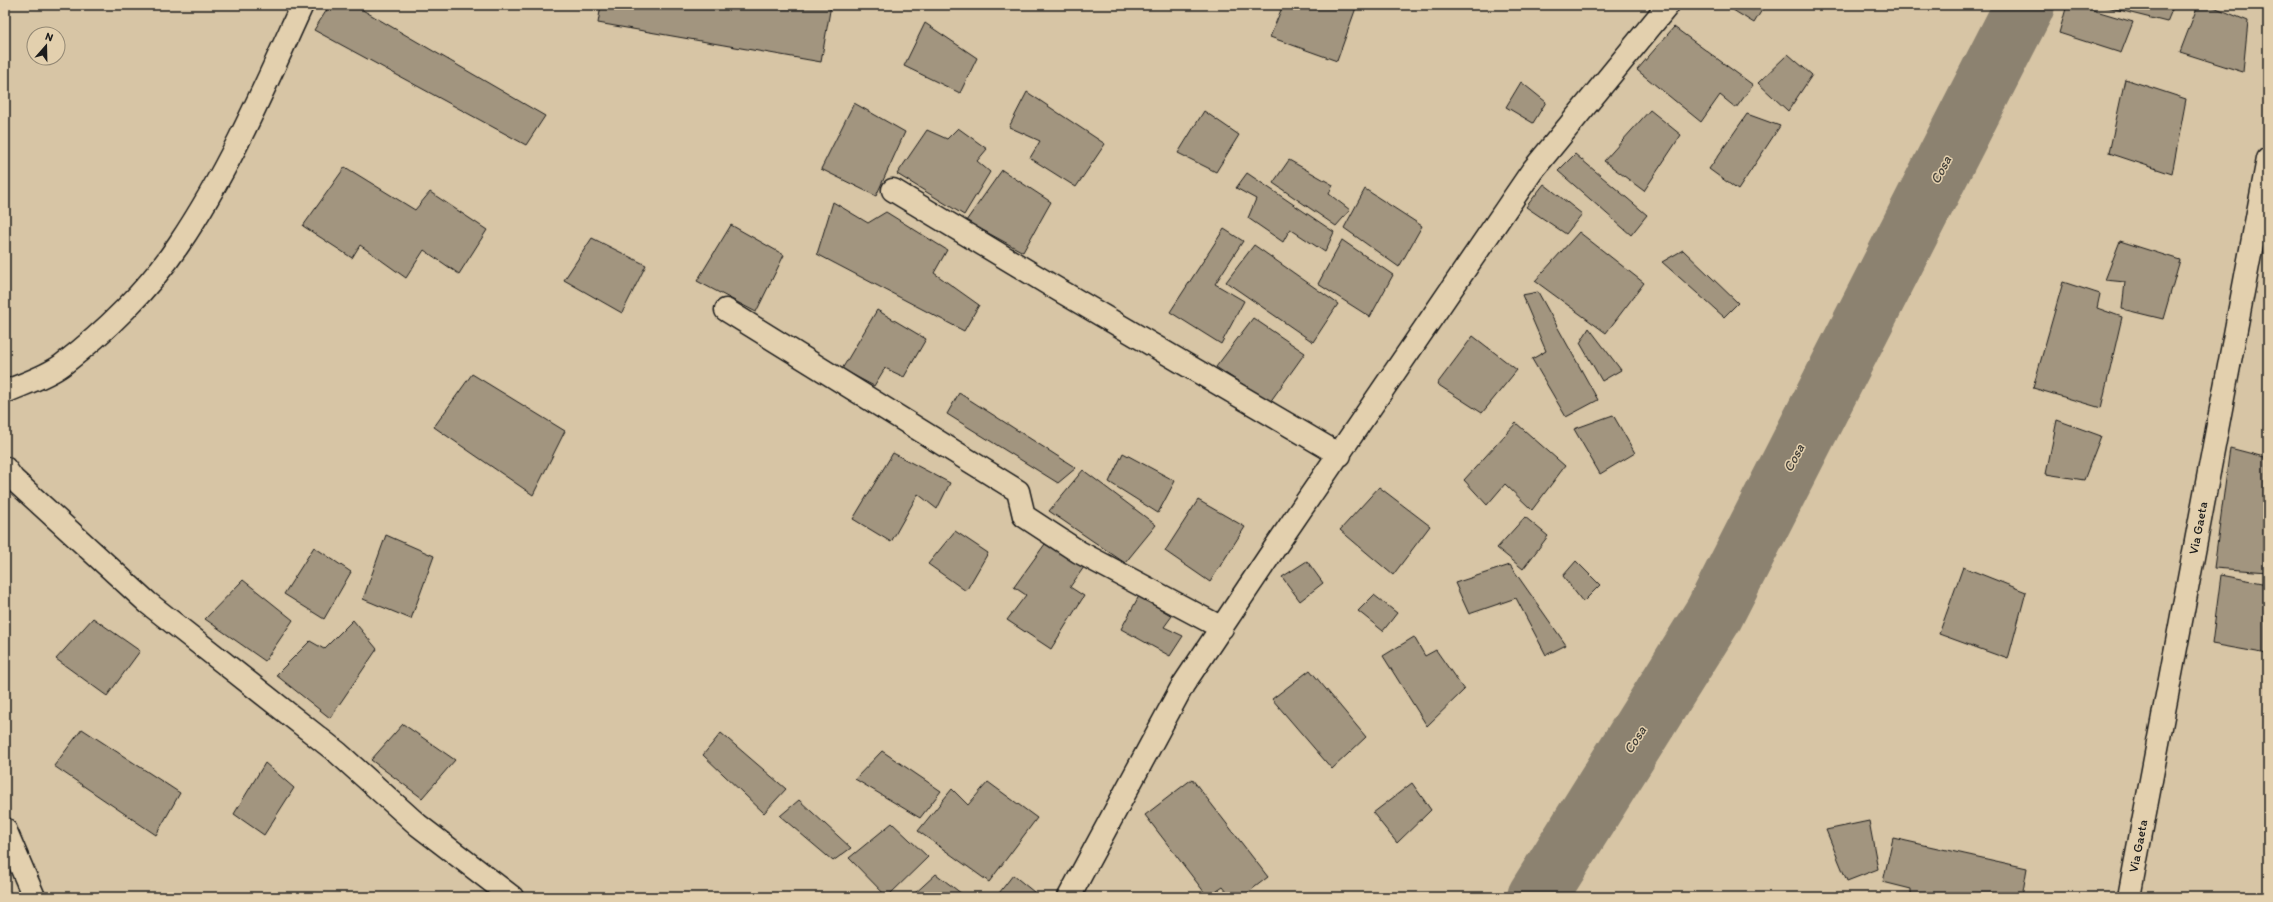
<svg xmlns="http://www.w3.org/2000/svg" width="2273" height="902" viewBox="0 0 2273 902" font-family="Itim,sans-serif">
<rect width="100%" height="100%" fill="#d7c5a5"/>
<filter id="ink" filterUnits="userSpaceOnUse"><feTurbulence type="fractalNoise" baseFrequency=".025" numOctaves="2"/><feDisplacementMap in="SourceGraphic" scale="8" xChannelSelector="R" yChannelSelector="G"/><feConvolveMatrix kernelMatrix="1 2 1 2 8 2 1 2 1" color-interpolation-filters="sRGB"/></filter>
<g filter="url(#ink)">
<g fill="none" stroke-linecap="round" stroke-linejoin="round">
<!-- river -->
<path stroke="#8c826f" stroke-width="60" d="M1537,897L1714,614L2025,5"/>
</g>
<!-- building -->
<path fill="#a2957f" stroke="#1c1c1c" d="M330,5H354L545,116L526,145L314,30Z
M601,5H831L821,62L598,23Z
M1283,5H1357L1337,61L1270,37Z
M1725,5H1765L1754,23Z
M2067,5H2076L2133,22L2121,53L2059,33Z
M2099,5H2174L2167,22Z
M2198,5H2209L2248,21L2243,72L2180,52Z
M925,23L977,58L960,93L904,66Z
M1674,27L1753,85L1736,108L1720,95L1701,122L1637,70Z
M1788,54L1812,75L1788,111L1758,83Z
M2125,79L2186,99L2172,174L2109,153Z
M1521,82L1546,102L1533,123L1506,107Z
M1027,92L1105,144L1076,187L1030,158L1040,141L1009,127Z
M854,103L905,132L876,196L821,169Z
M1650,110L1681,135L1644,191L1604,161Z
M1204,111L1239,135L1216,172L1178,153Z
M1747,114L1780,126L1738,190L1709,169Z
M958,128L987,149L977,161L990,172L964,215L897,174L927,130L947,139Z
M1575,154L1647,215L1631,235L1558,171Z
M1289,160L1333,185L1329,194L1350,210L1336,226L1273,183Z
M345,167L415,210L430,192L487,230L459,274L424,250L406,278L360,245L352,258L303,226Z
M1002,170L1051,202L1023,252L966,221Z
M1247,173L1334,232L1325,252L1290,229L1283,242L1248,218L1256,199L1236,188Z
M1544,184L1582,214L1566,234L1526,207Z
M1365,189L1422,226L1399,267L1344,228Z
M833,202L868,223L886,212L947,250L934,273L979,305L964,331L817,254Z
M731,225L784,255L756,312L697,281Z
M1224,229L1243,241L1215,284L1244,301L1221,344L1170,312Z
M1579,232L1644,283L1606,333L1535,281Z
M592,238L646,265L622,313L564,280Z
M1342,240L1393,275L1370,317L1318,284Z
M2120,241L2180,260L2163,319L2122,309L2125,282L2105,280Z
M1254,245L1338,304L1313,342L1226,282Z
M1683,250L1738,303L1724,317L1662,262Z
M2063,282L2100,294L2097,308L2122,317L2101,408L2033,388Z
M1538,292L1598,400L1566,417L1532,359L1546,351L1522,295Z
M877,310L926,339L904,377L885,368L874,386L842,369Z
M1253,318L1305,353L1270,402L1216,367Z
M1589,328L1621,370L1602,381L1580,343Z
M1473,336L1517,370L1482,413L1437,384Z
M472,374L565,431L533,495L434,427Z
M959,393L1076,468L1058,483L947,414Z
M1613,415L1635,453L1600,474L1574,429Z
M2057,420L2101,436L2084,480L2046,474Z
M1516,423L1565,466L1532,510L1505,484L1487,505L1464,480Z
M2230,448L2268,458V572L2214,568Z
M893,453L950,483L937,509L918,494L891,542L853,519Z
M1123,453L1175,481L1158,513L1109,482Z
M1083,470L1156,525L1125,563L1049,511Z
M1379,487L1430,526L1393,575L1340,530Z
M1198,500L1245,527L1210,582L1165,551Z
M1525,517L1548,536L1523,569L1497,548Z
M955,531L988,553L966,591L928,564Z
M386,535L434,556L411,619L363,599Z
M1045,544L1084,567L1070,587L1084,596L1051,649L1007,620L1026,595L1014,587Z
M314,547L351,572L324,619L284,594Z
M1307,561L1323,583L1300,601L1282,577Z
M1576,561L1600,585L1583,602L1563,576Z
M1510,565L1566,645L1546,655L1516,598L1469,614L1455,583Z
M1963,567L2026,592L2008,659L1939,634Z
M2221,575L2268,584V654L2212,644Z
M243,580L293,620L265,661L205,619Z
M1374,595L1397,613L1383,631L1358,611Z
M1139,596L1172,616L1164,627L1183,636L1170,656L1121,629Z
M93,618L140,651L107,696L56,659Z
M353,620L377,649L330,718L276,675L310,641L324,649Z
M1414,637L1425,656L1436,650L1464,690L1427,726L1383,656Z
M1310,670L1366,737L1332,769L1272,699Z
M403,724L455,760L422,798L371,760Z
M82,729L180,793L156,835L54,766Z
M721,733L786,789L764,813L703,755Z
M882,751L941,791L920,818L855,779Z
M265,763L294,788L264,835L234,814Z
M1192,779L1268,877L1242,897H1231L1223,887L1208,897L1145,815Z
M988,782L1037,818L989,882L918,831L952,789L968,805Z
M1412,783L1431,810L1397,843L1373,813Z
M799,800L851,848L833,861L780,816Z
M1869,821L1878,869L1847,881L1826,830Z
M892,823L928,857L887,897L849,858Z
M1893,838L2027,868L2022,897H1911V889L1883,882Z
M936,874L966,897H911Z
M1013,875L1034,892L1031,897H996Z"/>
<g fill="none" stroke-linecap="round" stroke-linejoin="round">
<!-- minor casing -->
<g stroke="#1c1c1c" stroke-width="25">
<path id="minor" d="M893,190L1052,286L1340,455
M726,310L1018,491L1024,516L1079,552L1222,628
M5,392C23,384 46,377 62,365C105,332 149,289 179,244C229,170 265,86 302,5
M5,468L13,479L148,603L338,753L418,825L512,897
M5,829L34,897
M1069,897L1183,685L1276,546L1532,171L1668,5
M2129,897L2268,159"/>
</g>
<!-- minor -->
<use href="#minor" stroke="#e3d0ae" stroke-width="22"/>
</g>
</g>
<g text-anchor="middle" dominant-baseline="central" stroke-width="3" stroke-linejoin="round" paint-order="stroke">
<!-- street labels -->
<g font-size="13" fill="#1c1c1c" stroke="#e3d0ae">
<text transform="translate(2198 528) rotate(-79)">Via Gaeta</text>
<text transform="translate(2138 846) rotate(-79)">Via Gaeta</text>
</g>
<!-- water labels -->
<g font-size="14" font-style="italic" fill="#434039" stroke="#e3d0ae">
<text transform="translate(1941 170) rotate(-63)">Cosa</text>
<text transform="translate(1794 458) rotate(-63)">Cosa</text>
<text transform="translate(1635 740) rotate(-58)">Cosa</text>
</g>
</g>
<!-- margin -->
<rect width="2273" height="902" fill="none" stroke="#e3d0ae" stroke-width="20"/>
<rect x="10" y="10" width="2253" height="882" fill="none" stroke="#1c1c1c" stroke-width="1.5" filter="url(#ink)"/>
<!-- north arrow -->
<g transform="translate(46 46) rotate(20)"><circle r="19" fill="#e3d0ae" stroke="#938874"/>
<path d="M0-3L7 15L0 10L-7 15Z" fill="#1c1c1c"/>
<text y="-6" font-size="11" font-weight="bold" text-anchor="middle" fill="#1c1c1c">N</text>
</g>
</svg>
